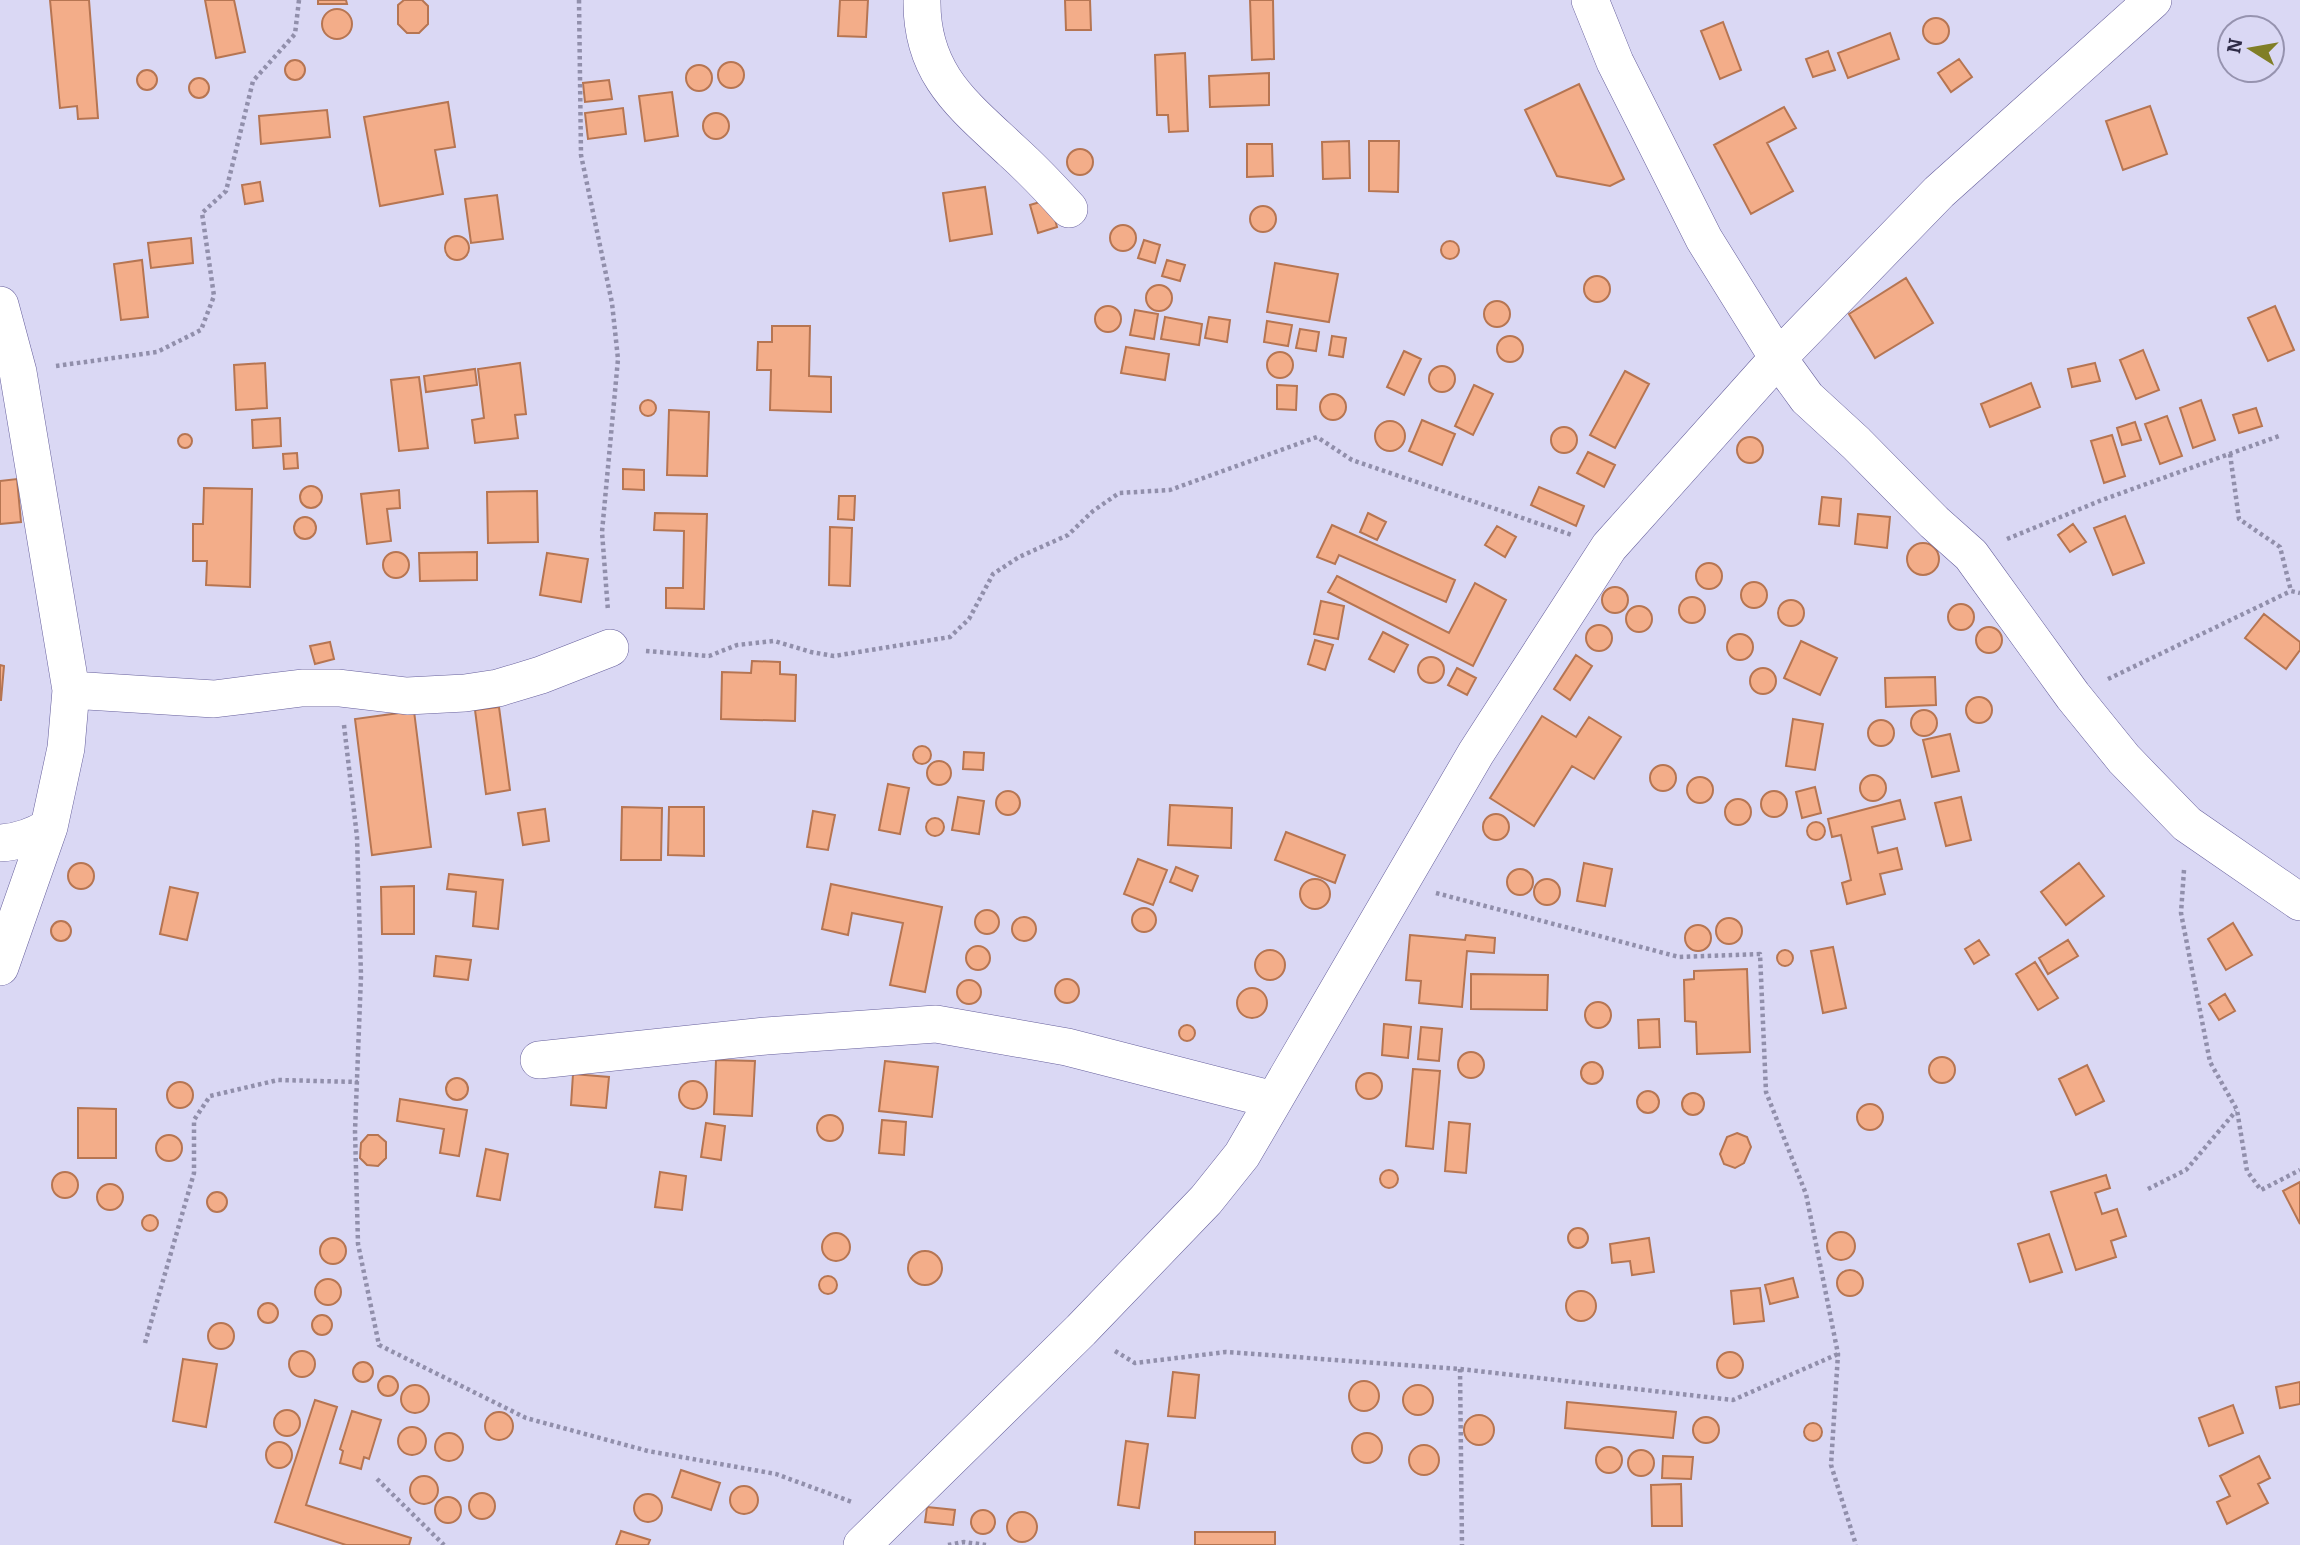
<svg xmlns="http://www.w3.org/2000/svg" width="2300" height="1545" viewBox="0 0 2300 1545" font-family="Bitter,serif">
<rect width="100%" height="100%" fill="#dad8f4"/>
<!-- building -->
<path fill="#f3ad89" stroke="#b67552" stroke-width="2" d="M50,0H89L98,118L78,119L77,106L60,108Z
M205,0H234L245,52L216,58Z
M318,0H346L347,4H318Z
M404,0H422L428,6V24L419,33H407L398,24V5Z
M840,0H868L866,37L838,36Z
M1065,0H1090L1091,30H1066Z
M1250,0H1273L1274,59L1252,60Z
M322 24a15 15 0 1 1 30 0a15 15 0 1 1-30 0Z
M1923 31a13 13 0 1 1 26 0a13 13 0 1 1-26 0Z
M1723,22L1741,70L1720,79L1701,31Z
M1890,33L1899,59L1848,78L1838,53Z
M1828,51L1835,70L1813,77L1806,59Z
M1185,53L1188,131L1169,132L1168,115H1157L1155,55Z
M1959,59L1972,77L1951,92L1938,73Z
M285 70a10 10 0 1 1 20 0a10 10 0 1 1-20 0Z
M718 75a13 13 0 1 1 26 0a13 13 0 1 1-26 0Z
M686 78a13 13 0 1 1 26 0a13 13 0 1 1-26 0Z
M137 80a10 10 0 1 1 20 0a10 10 0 1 1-20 0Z
M1269,73V105L1210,107L1209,76Z
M189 88a10 10 0 1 1 20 0a10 10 0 1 1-20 0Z
M609,80L612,99L585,102L583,83Z
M1579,84L1624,179L1610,186L1557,176L1525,110Z
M672,92L678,136L645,141L639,96Z
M448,102L455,147L435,150L443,194L380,206L364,117Z
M2150,106L2167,154L2123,170L2106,121Z
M1784,107L1796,128L1767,143L1793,191L1751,214L1714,145Z
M623,108L626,134L588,139L585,113Z
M327,110L330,137L261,144L259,116Z
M703 126a13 13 0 1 1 26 0a13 13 0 1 1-26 0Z
M1349,141L1350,178L1323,179L1322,142Z
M1369,141H1399L1398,192L1369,191Z
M1247,144H1272L1273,176L1247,177Z
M1067 162a13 13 0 1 1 26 0a13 13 0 1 1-26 0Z
M260,182L263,201L245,204L242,185Z
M985,187L992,234L950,241L943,193Z
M497,195L503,239L471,243L465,199Z
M1050,199L1057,227L1038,233L1030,205Z
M1250 219a13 13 0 1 1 26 0a13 13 0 1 1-26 0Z
M1110 238a13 13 0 1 1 26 0a13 13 0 1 1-26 0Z
M445 248a12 12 0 1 1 24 0a12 12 0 1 1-24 0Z
M191,238L193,263L151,268L148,243Z
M1144,240L1160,245L1155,263L1138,258Z
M1441 250a9 9 0 1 1 18 0a9 9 0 1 1-18 0Z
M142,260L148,317L121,320L114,264Z
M1167,260L1185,265L1180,281L1162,276Z
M1275,263L1338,274L1329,322L1267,312Z
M1584 289a13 13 0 1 1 26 0a13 13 0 1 1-26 0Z
M1906,278L1933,323L1875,358L1849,314Z
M1146 298a13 13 0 1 1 26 0a13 13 0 1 1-26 0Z
M1484 314a13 13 0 1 1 26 0a13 13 0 1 1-26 0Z
M2275,306L2294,350L2268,361L2248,318Z
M1095 319a13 13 0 1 1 26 0a13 13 0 1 1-26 0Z
M1135,310L1158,314L1154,339L1130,335Z
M1165,317L1202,324L1199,345L1161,339Z
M1209,317L1230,320L1227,342L1205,338Z
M1267,321L1292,325L1288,346L1264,342Z
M772,326H810L809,376L831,377V412L770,410L771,370H757L758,342H772Z
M1300,329L1319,332L1316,351L1296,348Z
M1332,336L1346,338L1343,357L1329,355Z
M1497 349a13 13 0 1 1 26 0a13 13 0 1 1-26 0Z
M1126,347L1169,354L1165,380L1121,373Z
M2143,350L2159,390L2136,399L2120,360Z
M1404,351L1421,359L1404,395L1387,387Z
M1267 365a13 13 0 1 1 26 0a13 13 0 1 1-26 0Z
M265,363L267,408L236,410L234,365Z
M520,363L526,414L515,415L518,438L475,443L472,420L484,418L478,369Z
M2095,363L2100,381L2072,387L2068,369Z
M1429 379a13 13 0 1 1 26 0a13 13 0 1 1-26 0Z
M475,369L477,385L426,392L424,376Z
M1625,371L1649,384L1615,448L1590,435Z
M419,377L428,448L399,451L391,380Z
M2031,383L2040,407L1990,427L1981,404Z
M1277,385L1297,386L1296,410L1277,409Z
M1474,385L1493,394L1473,435L1455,426Z
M1320 407a13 13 0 1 1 26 0a13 13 0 1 1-26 0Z
M2201,400L2215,440L2193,448L2180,408Z
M640 408a8 8 0 1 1 16 0a8 8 0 1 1-16 0Z
M2256,408L2262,426L2239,433L2233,415Z
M669,410L709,412L707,476L667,475Z
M2167,416L2182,456L2160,464L2145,424Z
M280,418L281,446L253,448L252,420Z
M1422,420L1455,434L1442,465L1409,451Z
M1375 436a15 15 0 1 1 30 0a15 15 0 1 1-30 0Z
M2135,422L2141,440L2122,445L2117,428Z
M1551 440a13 13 0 1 1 26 0a13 13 0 1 1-26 0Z
M178 441a7 7 0 1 1 14 0a7 7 0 1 1-14 0Z
M2112,435L2125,476L2104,483L2091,441Z
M1737 450a13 13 0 1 1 26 0a13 13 0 1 1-26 0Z
M1588,452L1615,465L1604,487L1577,473Z
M297,453L298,468L284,469L283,454Z
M623,469L644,470V490L623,489Z
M17,479L21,522L0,524V481Z
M300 497a11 11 0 1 1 22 0a11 11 0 1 1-22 0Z
M1539,487L1584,506L1576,526L1531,505Z
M204,488L252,489L250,587L206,585L207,561H193V524H203Z
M399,490L400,508L387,509L391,541L367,544L361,494Z
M537,491L538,542L488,543L487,492Z
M839,496H855L854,520L838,519Z
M1822,497L1841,499L1839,526L1819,524Z
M655,513L707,514L704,609L666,608V588H683L684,531L654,530Z
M1368,513L1386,522L1377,540L1360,532Z
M1858,514L1890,517L1887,548L1855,544Z
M2125,516L2144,563L2113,575L2094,528Z
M294 528a11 11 0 1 1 22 0a11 11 0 1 1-22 0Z
M2073,524L2086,542L2070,552L2058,535Z
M1332,525L1455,580L1446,602L1339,555L1335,564L1317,557Z
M1497,526L1516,537L1505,557L1485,545Z
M830,527L852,528L850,586L829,585Z
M1907 559a16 16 0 1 1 32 0a16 16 0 1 1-32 0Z
M477,552V580L420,581L419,553Z
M383 565a13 13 0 1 1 26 0a13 13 0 1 1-26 0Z
M547,553L588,559L581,602L540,595Z
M1696 576a13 13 0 1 1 26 0a13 13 0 1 1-26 0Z
M1337,576L1449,633L1475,583L1506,600L1473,666L1328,592Z
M1741 595a13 13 0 1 1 26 0a13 13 0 1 1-26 0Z
M1602 600a13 13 0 1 1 26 0a13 13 0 1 1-26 0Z
M1679 610a13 13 0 1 1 26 0a13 13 0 1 1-26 0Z
M1778 613a13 13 0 1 1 26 0a13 13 0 1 1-26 0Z
M1321,601L1344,606L1338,639L1314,634Z
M1948 617a13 13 0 1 1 26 0a13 13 0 1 1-26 0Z
M1626 619a13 13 0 1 1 26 0a13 13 0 1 1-26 0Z
M2264,614L2300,642V650L2286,669L2245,638Z
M1586 638a13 13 0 1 1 26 0a13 13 0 1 1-26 0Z
M1976 640a13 13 0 1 1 26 0a13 13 0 1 1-26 0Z
M1383,632L1408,645L1394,672L1369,659Z
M1727 647a13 13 0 1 1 26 0a13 13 0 1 1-26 0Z
M1315,640L1333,645L1325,670L1308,664Z
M1801,641L1837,658L1820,695L1784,678Z
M330,642L334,659L315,664L310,646Z
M1576,655L1592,666L1570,700L1554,689Z
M1418 670a13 13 0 1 1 26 0a13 13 0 1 1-26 0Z
M752,661L780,662V674L796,675L795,721L721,719L722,672L751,673Z
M0,665L4,666L1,700H0Z
M1457,668L1476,678L1467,695L1448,685Z
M1750 681a13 13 0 1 1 26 0a13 13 0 1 1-26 0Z
M1935,677L1936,705L1886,707L1885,678Z
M1966 710a13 13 0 1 1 26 0a13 13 0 1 1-26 0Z
M499,707L510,790L486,794L475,710Z
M1911 723a13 13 0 1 1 26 0a13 13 0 1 1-26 0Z
M414,711L431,847L372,855L355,719Z
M1542,716L1576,737L1589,717L1621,737L1594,779L1572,766L1534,826L1490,798Z
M1793,719L1823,724L1815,770L1786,766Z
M1868 733a13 13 0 1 1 26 0a13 13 0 1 1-26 0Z
M1950,734L1959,771L1932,777L1923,740Z
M913 755a9 9 0 1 1 18 0a9 9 0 1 1-18 0Z
M964,752L984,753L983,770L963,769Z
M927 773a12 12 0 1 1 24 0a12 12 0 1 1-24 0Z
M1650 778a13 13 0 1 1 26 0a13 13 0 1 1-26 0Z
M1860 788a13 13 0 1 1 26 0a13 13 0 1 1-26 0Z
M1687 790a13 13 0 1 1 26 0a13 13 0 1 1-26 0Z
M888,784L909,788L900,834L879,830Z
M1815,787L1821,813L1802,818L1796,792Z
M996 803a12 12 0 1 1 24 0a12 12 0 1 1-24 0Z
M1761 804a13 13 0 1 1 26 0a13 13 0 1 1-26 0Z
M958,797L984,801L979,834L952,830Z
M1961,797L1971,840L1946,846L1935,803Z
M1725 812a13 13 0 1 1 26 0a13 13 0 1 1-26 0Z
M1900,800L1905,819L1872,827L1878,853L1897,848L1902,869L1880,874L1885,894L1847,904L1842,883L1851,880L1847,861L1841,835L1832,837L1828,819Z
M1170,805L1232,808L1231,848L1168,845Z
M622,807L662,808L661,860H621Z
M669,807H704V856L668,855Z
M545,809L549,841L523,845L518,813Z
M813,811L835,815L828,850L807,847Z
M1483 827a13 13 0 1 1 26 0a13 13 0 1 1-26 0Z
M926 827a9 9 0 1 1 18 0a9 9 0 1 1-18 0Z
M1807 831a9 9 0 1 1 18 0a9 9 0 1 1-18 0Z
M1286,832L1345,855L1335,883L1275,860Z
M1138,859L1167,870L1153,905L1124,894Z
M68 876a13 13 0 1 1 26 0a13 13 0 1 1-26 0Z
M1584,863L1612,869L1605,906L1577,901Z
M2079,863L2104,896L2066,925L2041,892Z
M1176,867L1198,876L1192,891L1170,882Z
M1507 882a13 13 0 1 1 26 0a13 13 0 1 1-26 0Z
M449,874L503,880L498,929L473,926L476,892L447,889Z
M1300 894a15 15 0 1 1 30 0a15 15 0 1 1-30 0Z
M1534 892a13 13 0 1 1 26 0a13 13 0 1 1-26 0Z
M831,884L942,907L925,992L890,985L903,923L852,913L848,935L822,929Z
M414,886V934H382L381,887Z
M170,887L198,893L187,940L160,934Z
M1132 920a12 12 0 1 1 24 0a12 12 0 1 1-24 0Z
M975 922a12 12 0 1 1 24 0a12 12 0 1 1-24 0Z
M1012 929a12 12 0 1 1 24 0a12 12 0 1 1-24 0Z
M1716 931a13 13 0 1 1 26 0a13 13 0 1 1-26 0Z
M51 931a10 10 0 1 1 20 0a10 10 0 1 1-20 0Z
M2233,923L2252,955L2226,970L2208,939Z
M1685 938a13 13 0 1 1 26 0a13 13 0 1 1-26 0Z
M1410,935L1465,940L1466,935L1495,938L1494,953L1467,951L1462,1007L1419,1003L1421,981L1406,980Z
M1979,940L1989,955L1974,964L1965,949Z
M2068,940L2078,956L2048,974L2039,958Z
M966 958a12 12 0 1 1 24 0a12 12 0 1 1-24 0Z
M1833,947L1846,1008L1823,1013L1811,951Z
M1777 958a8 8 0 1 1 16 0a8 8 0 1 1-16 0Z
M1255 965a15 15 0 1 1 30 0a15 15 0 1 1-30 0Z
M436,956L471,960L468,980L434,976Z
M2035,962L2058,998L2038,1010L2016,974Z
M1747,969L1750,1052L1697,1054L1696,1022L1685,1021L1684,980L1694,979V971Z
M1471,974L1548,975L1547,1010L1471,1009Z
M1055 991a12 12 0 1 1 24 0a12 12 0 1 1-24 0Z
M957 992a12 12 0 1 1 24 0a12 12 0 1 1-24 0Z
M1237 1003a15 15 0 1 1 30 0a15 15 0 1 1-30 0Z
M2225,994L2235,1011L2219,1020L2209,1004Z
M1585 1015a13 13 0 1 1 26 0a13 13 0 1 1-26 0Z
M1659,1019L1660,1047L1639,1048L1638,1020Z
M1384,1024L1411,1027L1408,1058L1382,1055Z
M1179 1033a8 8 0 1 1 16 0a8 8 0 1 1-16 0Z
M1421,1027L1442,1029L1439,1061L1418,1059Z
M1458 1065a13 13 0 1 1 26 0a13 13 0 1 1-26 0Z
M1929 1070a13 13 0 1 1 26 0a13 13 0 1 1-26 0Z
M716,1060L755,1061L752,1116L714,1114Z
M885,1061L938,1067L932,1117L879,1111Z
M1581 1073a11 11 0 1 1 22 0a11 11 0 1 1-22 0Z
M2087,1065L2104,1101L2076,1115L2059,1079Z
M1413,1069L1440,1071L1433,1149L1406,1146Z
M1356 1086a13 13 0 1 1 26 0a13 13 0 1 1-26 0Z
M573,1074L609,1077L606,1108L571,1105Z
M446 1089a11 11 0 1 1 22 0a11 11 0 1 1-22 0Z
M679 1095a14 14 0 1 1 28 0a14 14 0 1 1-28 0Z
M167 1095a13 13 0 1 1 26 0a13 13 0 1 1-26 0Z
M1637 1102a11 11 0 1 1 22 0a11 11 0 1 1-22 0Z
M1682 1104a11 11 0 1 1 22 0a11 11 0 1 1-22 0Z
M400,1099L467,1110L459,1156L440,1153L444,1129L397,1121Z
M1857 1117a13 13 0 1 1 26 0a13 13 0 1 1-26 0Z
M78,1108L116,1109V1158H78Z
M817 1128a13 13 0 1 1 26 0a13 13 0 1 1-26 0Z
M882,1120L906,1122L904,1155L879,1153Z
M1449,1122L1470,1124L1466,1173L1445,1171Z
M706,1123L725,1126L721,1160L701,1157Z
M1737,1133L1747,1137L1751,1147L1744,1163L1735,1168L1724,1164L1720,1154L1727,1137Z
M156 1148a13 13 0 1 1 26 0a13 13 0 1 1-26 0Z
M368,1135H378L386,1142V1158L378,1166L367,1165L360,1158L361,1143Z
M486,1149L508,1154L500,1200L477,1196Z
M1380 1179a9 9 0 1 1 18 0a9 9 0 1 1-18 0Z
M52 1185a13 13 0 1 1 26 0a13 13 0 1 1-26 0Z
M660,1172L686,1176L682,1210L655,1207Z
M2106,1175L2110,1188L2095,1193L2102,1214L2117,1209L2126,1236L2111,1241L2116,1257L2076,1270L2051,1192Z
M2300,1182V1224L2283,1191Z
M97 1197a13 13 0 1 1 26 0a13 13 0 1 1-26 0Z
M207 1202a10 10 0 1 1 20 0a10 10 0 1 1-20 0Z
M142 1223a8 8 0 1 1 16 0a8 8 0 1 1-16 0Z
M1568 1238a10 10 0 1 1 20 0a10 10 0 1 1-20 0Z
M1827 1246a14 14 0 1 1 28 0a14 14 0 1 1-28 0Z
M822 1247a14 14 0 1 1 28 0a14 14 0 1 1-28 0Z
M2049,1234L2062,1272L2030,1282L2018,1244Z
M320 1251a13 13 0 1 1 26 0a13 13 0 1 1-26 0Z
M1649,1238L1654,1272L1632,1275L1630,1261L1612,1263L1610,1244Z
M908 1268a17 17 0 1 1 34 0a17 17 0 1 1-34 0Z
M1837 1283a13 13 0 1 1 26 0a13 13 0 1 1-26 0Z
M819 1285a9 9 0 1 1 18 0a9 9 0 1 1-18 0Z
M1793,1278L1798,1297L1770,1304L1765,1285Z
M315 1292a13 13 0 1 1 26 0a13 13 0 1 1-26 0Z
M1760,1288L1764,1321L1734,1324L1731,1291Z
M1566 1306a15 15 0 1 1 30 0a15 15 0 1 1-30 0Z
M258 1313a10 10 0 1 1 20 0a10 10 0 1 1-20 0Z
M312 1325a10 10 0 1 1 20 0a10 10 0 1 1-20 0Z
M208 1336a13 13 0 1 1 26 0a13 13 0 1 1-26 0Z
M289 1364a13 13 0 1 1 26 0a13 13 0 1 1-26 0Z
M1717 1365a13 13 0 1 1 26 0a13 13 0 1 1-26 0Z
M183,1359L217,1364L206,1427L173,1421Z
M353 1372a10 10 0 1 1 20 0a10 10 0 1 1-20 0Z
M1173,1372L1199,1375L1195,1418L1168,1416Z
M378 1386a10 10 0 1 1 20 0a10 10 0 1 1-20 0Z
M1349 1396a15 15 0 1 1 30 0a15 15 0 1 1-30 0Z
M2300,1382V1404L2280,1408L2276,1387Z
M1403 1400a15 15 0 1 1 30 0a15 15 0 1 1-30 0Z
M401 1399a14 14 0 1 1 28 0a14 14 0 1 1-28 0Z
M315,1400L337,1407L306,1505L411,1538L409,1545H346L275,1522Z
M1567,1402L1676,1412L1673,1438L1565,1428Z
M2233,1405L2243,1433L2209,1446L2199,1418Z
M274 1423a13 13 0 1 1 26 0a13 13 0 1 1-26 0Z
M352,1411L381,1420L369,1459L364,1457L361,1469L340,1463L343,1451L340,1449Z
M485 1426a14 14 0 1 1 28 0a14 14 0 1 1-28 0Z
M1464 1430a15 15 0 1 1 30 0a15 15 0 1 1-30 0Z
M1693 1430a13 13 0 1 1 26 0a13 13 0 1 1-26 0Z
M1804 1432a9 9 0 1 1 18 0a9 9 0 1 1-18 0Z
M398 1441a14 14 0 1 1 28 0a14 14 0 1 1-28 0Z
M1352 1448a15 15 0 1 1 30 0a15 15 0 1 1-30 0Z
M435 1447a14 14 0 1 1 28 0a14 14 0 1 1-28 0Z
M1126,1441L1148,1444L1139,1508L1118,1505Z
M266 1455a13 13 0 1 1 26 0a13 13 0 1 1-26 0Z
M1409 1460a15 15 0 1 1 30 0a15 15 0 1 1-30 0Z
M1596 1460a13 13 0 1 1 26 0a13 13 0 1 1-26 0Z
M1628 1463a13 13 0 1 1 26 0a13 13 0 1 1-26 0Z
M1663,1456L1693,1457L1691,1479L1662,1478Z
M2259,1456L2270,1478L2258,1484L2268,1503L2227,1524L2217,1502L2230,1496L2220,1476Z
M681,1470L720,1483L711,1510L672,1497Z
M410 1490a14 14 0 1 1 28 0a14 14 0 1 1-28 0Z
M1681,1484L1682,1526H1652L1651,1485Z
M730 1500a14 14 0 1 1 28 0a14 14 0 1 1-28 0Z
M469 1506a13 13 0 1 1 26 0a13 13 0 1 1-26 0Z
M634 1508a14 14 0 1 1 28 0a14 14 0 1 1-28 0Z
M435 1510a13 13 0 1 1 26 0a13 13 0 1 1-26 0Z
M927,1507L955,1510L953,1525L925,1522Z
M971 1522a12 12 0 1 1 24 0a12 12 0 1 1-24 0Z
M1007 1527a15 15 0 1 1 30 0a15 15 0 1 1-30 0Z
M621,1531L650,1540L648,1545H616Z
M1195,1532H1275V1545H1195Z"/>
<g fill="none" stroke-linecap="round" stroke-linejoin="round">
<!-- minor casing -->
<g stroke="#665f9c" stroke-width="38">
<path id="minor" d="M922,0C921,74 963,105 1012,151C1032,169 1051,189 1069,209
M1590,0L1615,62L1704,239L1778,358L1807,398L1856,443L1934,522L1971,555L2073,696L2124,759L2187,824L2300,902
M0,305L18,372L71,690L66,748L49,827C33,837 19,842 0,843
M71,690L214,699L302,688H339L407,696L465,693L498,688L541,675L610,648
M0,967L49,827
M539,1060L766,1036L936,1024L1067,1047L1274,1100
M862,1545L1081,1330L1206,1200L1242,1155L1476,753L1609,547L1778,358L1939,192L2153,0"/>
</g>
<!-- path -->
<path stroke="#918fab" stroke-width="4.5" stroke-dasharray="3.5 3.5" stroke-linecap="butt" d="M579,0L581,155L612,303L618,359L602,532L608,611
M56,366L157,352L201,330L214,296L202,213L226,191L253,81L295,34L299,0
M2230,454L2239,519L2280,547L2291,591L2300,593
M2007,539L2102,500L2279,436
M646,651L709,656L737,645L774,641L811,652L834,656L950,637L969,619L993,574L1019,557L1068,535L1093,511L1119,493L1170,490L1317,437L1352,460L1572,535
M2108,679L2291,591
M344,725L357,837L361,976L355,1131L358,1244L379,1345L526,1418L648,1451L776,1474L852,1502
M2184,870L2181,913L2210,1062L2237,1110L2247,1171L2261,1190L2300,1170
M1436,893L1679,957L1760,954L1766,1092L1806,1194L1838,1354L1831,1465L1856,1545
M2148,1189L2186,1170L2236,1111
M145,1343L194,1173V1120L210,1096L278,1080L358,1082
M1115,1351L1135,1363L1226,1352L1460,1369L1733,1400L1838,1354
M1460,1369L1462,1545
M377,1479L444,1545
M948,1545L964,1542L986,1545"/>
<!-- minor -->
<use href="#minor" stroke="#fff" stroke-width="37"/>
</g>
<!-- north arrow -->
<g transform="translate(2251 49) rotate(281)"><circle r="33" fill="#dad8f4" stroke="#9693af" stroke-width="2"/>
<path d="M0-5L12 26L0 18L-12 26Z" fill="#807e26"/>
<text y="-10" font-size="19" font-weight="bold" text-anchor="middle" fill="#2f2c47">N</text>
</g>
</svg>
